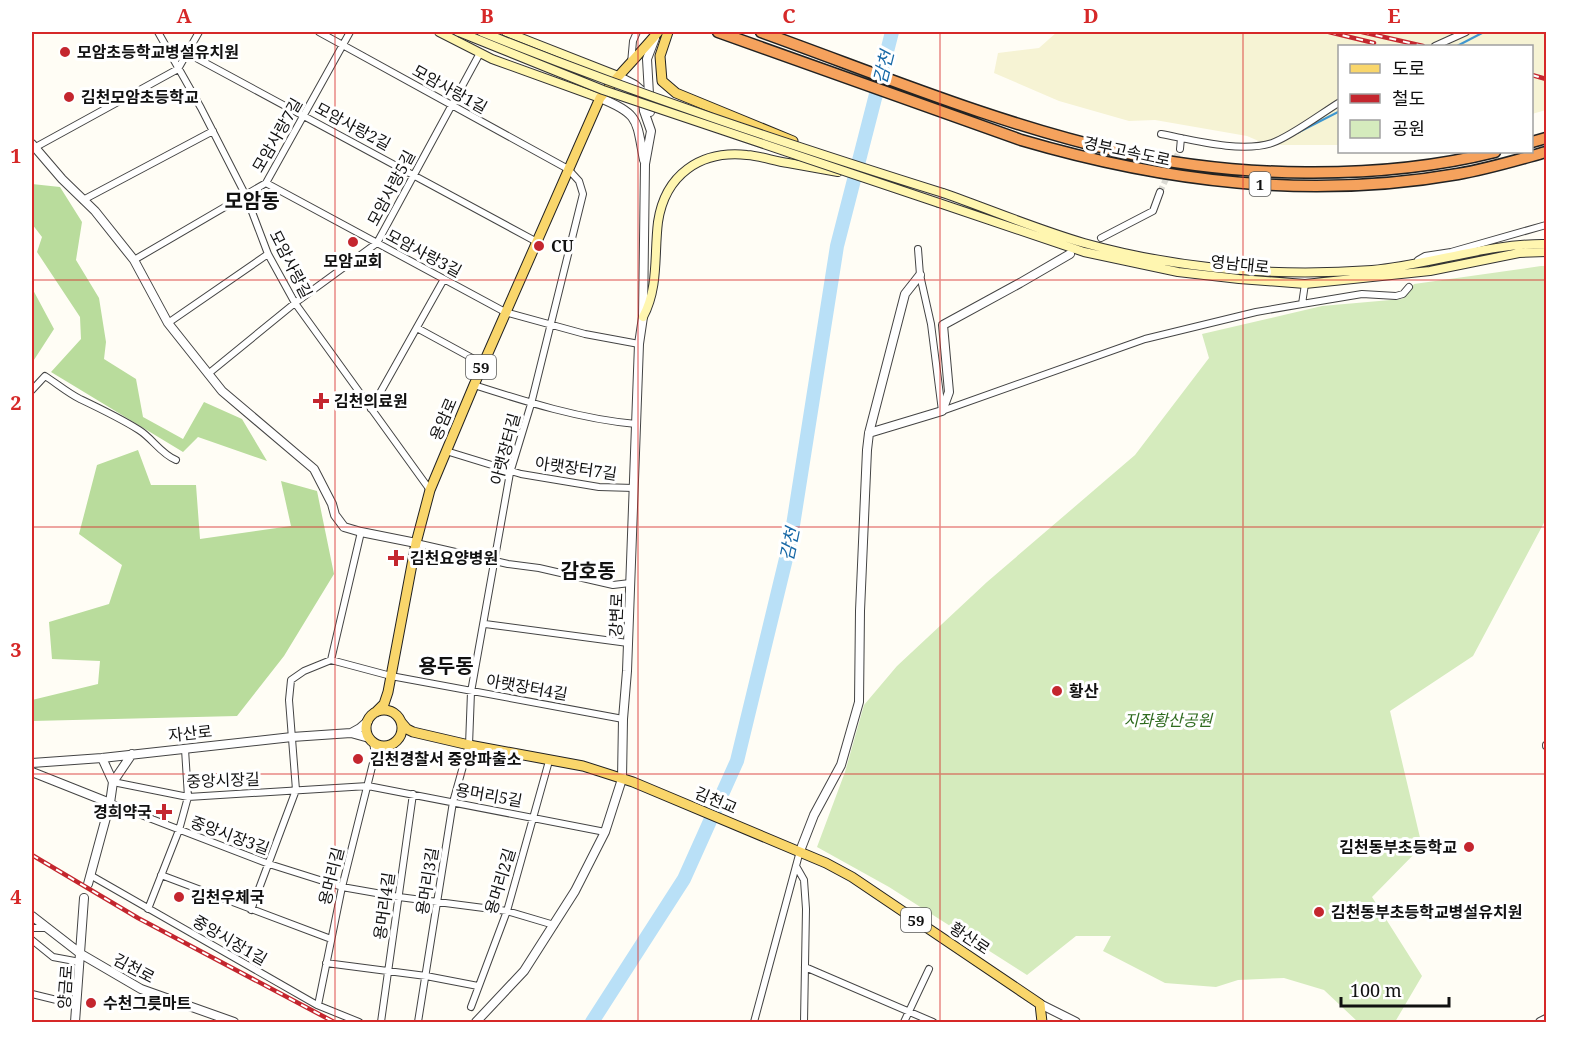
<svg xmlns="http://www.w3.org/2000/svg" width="1578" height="1054" viewBox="0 0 1578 1054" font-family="'Noto Serif','Noto Sans KR',serif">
<rect width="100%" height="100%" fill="#fffdf5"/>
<!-- farmland -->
<path fill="#f6f3d4" d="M1057,32H1546V110L1532,114V46H1340L1339,145H1268L1247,136L1155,120L1129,121L1059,101L994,73L998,53L1039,48Z"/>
<!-- green -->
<path fill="#d5ebbd" d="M1541,266H1546V519L1473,656L1390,711L1422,846L1372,897L1422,976L1395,1022H1358L1324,990L1284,978L1238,980L1216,987L1165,983L1103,951L1111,936H1076L1027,975L889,887L817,847L845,772L864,705L897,666L987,582L1135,455L1209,358L1202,334L1322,306L1402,299L1414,284Z"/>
<!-- forest -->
<path fill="#b9dc9c" d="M32,184L60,187L82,222L76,260L99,298L106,342L104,359L136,379L143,417L183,439L204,402L242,419L267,461L198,437L183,452L51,372L81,339L80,317L37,252L42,237L32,224Z
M32,288L54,329L32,363Z
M138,450L151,485H196L200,539L291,526L281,481L317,491L334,574L284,656L237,716L32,721V700L98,684L100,661L52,659L49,622L109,604L122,565L79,534L97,465Z"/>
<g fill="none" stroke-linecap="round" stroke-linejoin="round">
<!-- stream -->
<path stroke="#3f96cf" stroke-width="2" d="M1457,46L1484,32
M1297,133L1340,111"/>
<!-- river -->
<path stroke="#b9e0f7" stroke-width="14" d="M592,1022L684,879L737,761L791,538L837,246L892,32"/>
<!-- minor-tunnel -->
<path stroke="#dbdad3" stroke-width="6" stroke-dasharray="6 3" stroke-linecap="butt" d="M1160,192L1180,149"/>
<!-- minor casing -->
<g stroke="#444" stroke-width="8">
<path id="minor" d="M158,32L201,108L246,196L268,254L295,303L430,490
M319,32L568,169L579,181L583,194L531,404L510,473L471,692L469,745L453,802L418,1022
M1435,46L1466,32
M187,53L537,242
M631,63L633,41L637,32
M1161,134C1193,140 1240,153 1272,143C1290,137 1322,113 1340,102
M34,148L178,69L199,32
M1180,149L1181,138
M266,183L505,312L585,334L639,344
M83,200L213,131
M1101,238L1153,211L1160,192
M918,249L920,275L931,324L942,411L1145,339L1256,312L1302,304L1305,284
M134,260L266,183L350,32
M1418,260L1425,256L1451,252L1546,225
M1302,304L1362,294L1396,296L1403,294L1409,287
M168,323L268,254
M417,328L483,364
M208,374L295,303L377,243L480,53
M474,385C527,402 580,419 636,424
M32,390L45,376C56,383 68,393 80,399C101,409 120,418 139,430C152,438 161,454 176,460
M371,409L444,279
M446,451L521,474L599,487L634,488
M416,543L508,564L539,568L613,585L630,583
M485,624L628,643
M331,660L361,532
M1546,745V746
M376,754L384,746
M113,782L188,797L368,786L605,832
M110,803L269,864L342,887L399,897L507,911L554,925
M796,866L804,880L806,909L804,1022
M90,875L317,1005L359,1022
M161,875L331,939
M148,909L179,830L188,797L185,749
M251,910L296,790L289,700L291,680L304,671L331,660L391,676L623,719
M32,928H48
M32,940L53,957L80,962
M326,963L426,976L478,986
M805,967L933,1022
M32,994L77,1005
M318,1005L342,887L375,755L373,742
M471,1007L507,911L549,761
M381,1022L413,794
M754,1022L800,851
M904,1022L929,969"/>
</g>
<!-- tertiary casing -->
<g stroke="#444" stroke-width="10">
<path id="tertiary" d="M600,98C640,114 636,120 644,160
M650,112L647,59L655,38
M32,144L62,179L95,211L134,260L168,323L222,391L314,469L332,504L335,515L344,527L361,532L416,543
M869,433L942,411L949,392L943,325L1020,283L1070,254
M351,733L360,728L368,721
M102,758L113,782
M32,763L102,758L292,737L351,733L369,738
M32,772L110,803
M800,851L814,815L841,765L859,702L860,611L867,450L869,433L905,294L920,275
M88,884L110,803L113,782L132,754
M32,916L81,954L141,989L234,1022
M1040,1004L1076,1022
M75,1022L84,898
M476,1022L524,971L575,891L605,832L622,779L623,719L627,671L639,344L643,317L645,164L651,131L644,111L642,91L635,85L618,76
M1540,1022L1546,1019"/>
</g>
<!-- secondary casing -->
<g stroke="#333" stroke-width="10">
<path id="secondary" d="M439,32L492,59L600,98
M506,32L618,76
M943,193C989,209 1036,229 1084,243C1178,269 1275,277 1372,270C1430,265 1489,243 1546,244
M939,203L1084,252L1178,272L1239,279L1305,284L1430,271L1519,253L1546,252
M643,317C659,287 654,254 658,222C665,175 700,150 747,155C761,156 774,161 788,163C804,166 821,169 838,172"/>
</g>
<!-- primary casing -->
<g stroke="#222" stroke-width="11">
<path id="primary" d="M668,32L660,56L662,81L676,93L793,141
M366 728a18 18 0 1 1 36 0a18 18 0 1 1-36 0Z
M376,712L384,704L388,692L416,543L430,490L474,385L600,98C618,75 639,55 658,32
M401,722L407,729L413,732L469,745L583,766L633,782L826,863L852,877L1040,1004L1042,1022"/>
</g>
<!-- motorway casing -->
<g stroke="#222" stroke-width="13">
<path id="motorway" d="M718,32L1021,140C1164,182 1309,200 1458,174C1488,169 1517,160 1546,152
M761,32C878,74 995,123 1117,151C1233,178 1379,181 1495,152
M1532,142L1546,138"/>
</g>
<!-- minor -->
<use href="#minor" stroke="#fff" stroke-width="6"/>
<!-- tertiary -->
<use href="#tertiary" stroke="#fff" stroke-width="8"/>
<!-- secondary -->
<use href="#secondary" stroke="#fff6b0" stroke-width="8"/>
<!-- primary -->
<use href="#primary" stroke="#f9d66b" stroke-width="9"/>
<!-- motorway -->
<use href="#motorway" stroke="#f5a25d" stroke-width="10"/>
<!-- rail casing -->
<g stroke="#c4262e" stroke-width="4.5">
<path id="rail" d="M1329,32L1374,43
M1362,32L1423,46
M1532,75L1546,79
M32,855L138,918L334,1022"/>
</g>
<!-- rail -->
<use href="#rail" stroke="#fff" stroke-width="2" stroke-dasharray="7" stroke-linecap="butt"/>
<!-- secondary-bridge casing -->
<g stroke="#333" stroke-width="10" stroke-linecap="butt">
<path id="secondary-bridge" d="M459,32L603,90L939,203
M482,32C633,93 787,144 943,193"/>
</g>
<!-- secondary-bridge -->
<use href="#secondary-bridge" stroke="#fff6b0" stroke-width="8"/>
</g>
<!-- grid -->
<path fill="none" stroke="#d62828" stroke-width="1.5" stroke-opacity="0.55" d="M335,32V1022M638,32V1022M940,32V1022M1243,32V1022M32,280H1546M32,527H1546M32,774H1546"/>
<!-- markers -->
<g fill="#c4262e" stroke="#fff" stroke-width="2">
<circle cx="65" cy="52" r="6"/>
<circle cx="69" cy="97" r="6"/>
<circle cx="353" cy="242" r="6"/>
<circle cx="539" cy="246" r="6"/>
<path d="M318 392h6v6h6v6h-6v6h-6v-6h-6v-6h6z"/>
<path d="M393 549h6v6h6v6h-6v6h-6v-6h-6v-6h6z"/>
<circle cx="1057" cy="691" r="6"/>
<circle cx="358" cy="759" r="6"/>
<path d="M161 803h6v6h6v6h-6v6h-6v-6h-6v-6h6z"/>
<circle cx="1469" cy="847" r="6"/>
<circle cx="179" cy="897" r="6"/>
<circle cx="1319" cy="912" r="6"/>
<circle cx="91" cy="1003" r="6"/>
</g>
<g text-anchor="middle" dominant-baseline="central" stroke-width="6" stroke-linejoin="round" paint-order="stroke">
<!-- shield labels -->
<g fill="#fff" stroke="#585858" stroke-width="1.5">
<rect x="1249.5" y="172" width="21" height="24" rx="4.5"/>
<rect x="466" y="355" width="30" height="24" rx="4.5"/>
<rect x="901" y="908" width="30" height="24" rx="4.5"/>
</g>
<g font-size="15" font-weight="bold" fill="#111">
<text x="1260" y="184">1</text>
<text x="481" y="367">59</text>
<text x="916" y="920">59</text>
</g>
<!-- poi labels -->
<g font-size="16" font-weight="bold" fill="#111" stroke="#fff" text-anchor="start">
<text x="77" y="52">모암초등학교병설유치원</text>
<text x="81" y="97">김천모암초등학교</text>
<text x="551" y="246">CU</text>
<text x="353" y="261" text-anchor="middle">모암교회</text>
<text x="334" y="401">김천의료원</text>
<text x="410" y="558">김천요양병원</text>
<text x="1069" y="691">황산</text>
<text x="370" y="759">김천경찰서 중앙파출소</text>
<text x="152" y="812" text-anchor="end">경희약국</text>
<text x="1457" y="847" text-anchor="end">김천동부초등학교</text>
<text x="191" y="897">김천우체국</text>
<text x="1331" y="912">김천동부초등학교병설유치원</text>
<text x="103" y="1003">수천그릇마트</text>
</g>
<!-- street labels -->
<g font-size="16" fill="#111" stroke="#fff">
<text transform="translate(450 89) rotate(29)">모암사랑1길</text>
<text transform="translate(353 126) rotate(28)">모암사랑2길</text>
<text transform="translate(277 135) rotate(-60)">모암사랑7길</text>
<text transform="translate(1127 151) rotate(12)">경부고속도로</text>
<text transform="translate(391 188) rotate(-62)">모암사랑5길</text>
<text transform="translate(424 253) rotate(28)">모암사랑3길</text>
<text transform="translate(291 264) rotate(63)">모암사랑길</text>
<text transform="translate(1240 264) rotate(6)">영남대로</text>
<text transform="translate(443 419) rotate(-67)">용암로</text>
<text transform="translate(505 449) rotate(-75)">아랫장터길</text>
<text transform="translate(576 468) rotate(8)">아랫장터7길</text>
<text transform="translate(616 615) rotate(-88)">강변로</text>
<text transform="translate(527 687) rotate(10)">아랫장터4길</text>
<text transform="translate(190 733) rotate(-6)">자산로</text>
<text transform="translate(223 780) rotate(-2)">중앙시장길</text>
<text transform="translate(489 795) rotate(10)">용머리5길</text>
<text transform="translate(716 800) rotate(23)">김천교</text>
<text transform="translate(230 835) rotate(20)">중앙시장3길</text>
<text transform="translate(331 876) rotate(-76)">용머리길</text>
<text transform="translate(427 881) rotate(-81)">용머리3길</text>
<text transform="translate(500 881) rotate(-73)">용머리2길</text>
<text transform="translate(384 906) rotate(-82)">용머리4길</text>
<text transform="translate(970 938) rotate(34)">황산로</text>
<text transform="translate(230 940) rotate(30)">중앙시장1길</text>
<text transform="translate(134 968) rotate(28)">김천로</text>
<text transform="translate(65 987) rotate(-86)">양금로</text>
</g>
<!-- park labels -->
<g font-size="16" font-style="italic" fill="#2f6b1f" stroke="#fff">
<text x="1168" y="720">지좌황산공원</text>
</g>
<!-- water labels -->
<g font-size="18" font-style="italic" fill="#1768a6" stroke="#fff">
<text transform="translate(883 67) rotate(-76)">감천</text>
<text transform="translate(789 544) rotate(-78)">감천</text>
</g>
<!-- quarter labels -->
<g font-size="20" font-weight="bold" fill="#111" stroke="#fff">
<text x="252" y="200">모암동</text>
<text x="588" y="570">감호동</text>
<text x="446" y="665">용두동</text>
</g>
</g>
<!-- border -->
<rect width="1578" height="1054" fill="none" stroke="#ffffff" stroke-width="66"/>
<!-- legend -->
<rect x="1338" y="45" width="195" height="108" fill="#ffffff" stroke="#a0a0a0" stroke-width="1.5"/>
<rect x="1350" y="64" width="30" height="9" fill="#f9d66b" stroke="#a0a0a0" stroke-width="1.5"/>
<text x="1392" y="75" font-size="18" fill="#111111">도로</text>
<rect x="1350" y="94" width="30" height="9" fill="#c4262e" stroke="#a0a0a0" stroke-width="1.5"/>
<text x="1392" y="105" font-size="18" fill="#111111">철도</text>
<rect x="1350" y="120" width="30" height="18" fill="#d5ebbd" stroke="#a0a0a0" stroke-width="1.5"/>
<text x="1392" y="135" font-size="18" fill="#111111">공원</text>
<!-- scale -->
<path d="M1341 997v9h108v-9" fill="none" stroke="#111111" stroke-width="3"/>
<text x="1350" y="997" font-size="18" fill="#111111" stroke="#ffffff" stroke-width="4.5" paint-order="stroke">100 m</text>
<rect x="33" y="33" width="1512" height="988" fill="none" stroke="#d62828" stroke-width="2"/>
<g font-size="20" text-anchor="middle" font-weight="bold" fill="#d62828">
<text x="184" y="23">A</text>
<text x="487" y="23">B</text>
<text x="789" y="23">C</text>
<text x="1091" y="23">D</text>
<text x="1394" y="23">E</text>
<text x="16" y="163">1</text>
<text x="16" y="410">2</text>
<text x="16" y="657">3</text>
<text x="16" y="904">4</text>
</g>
</svg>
